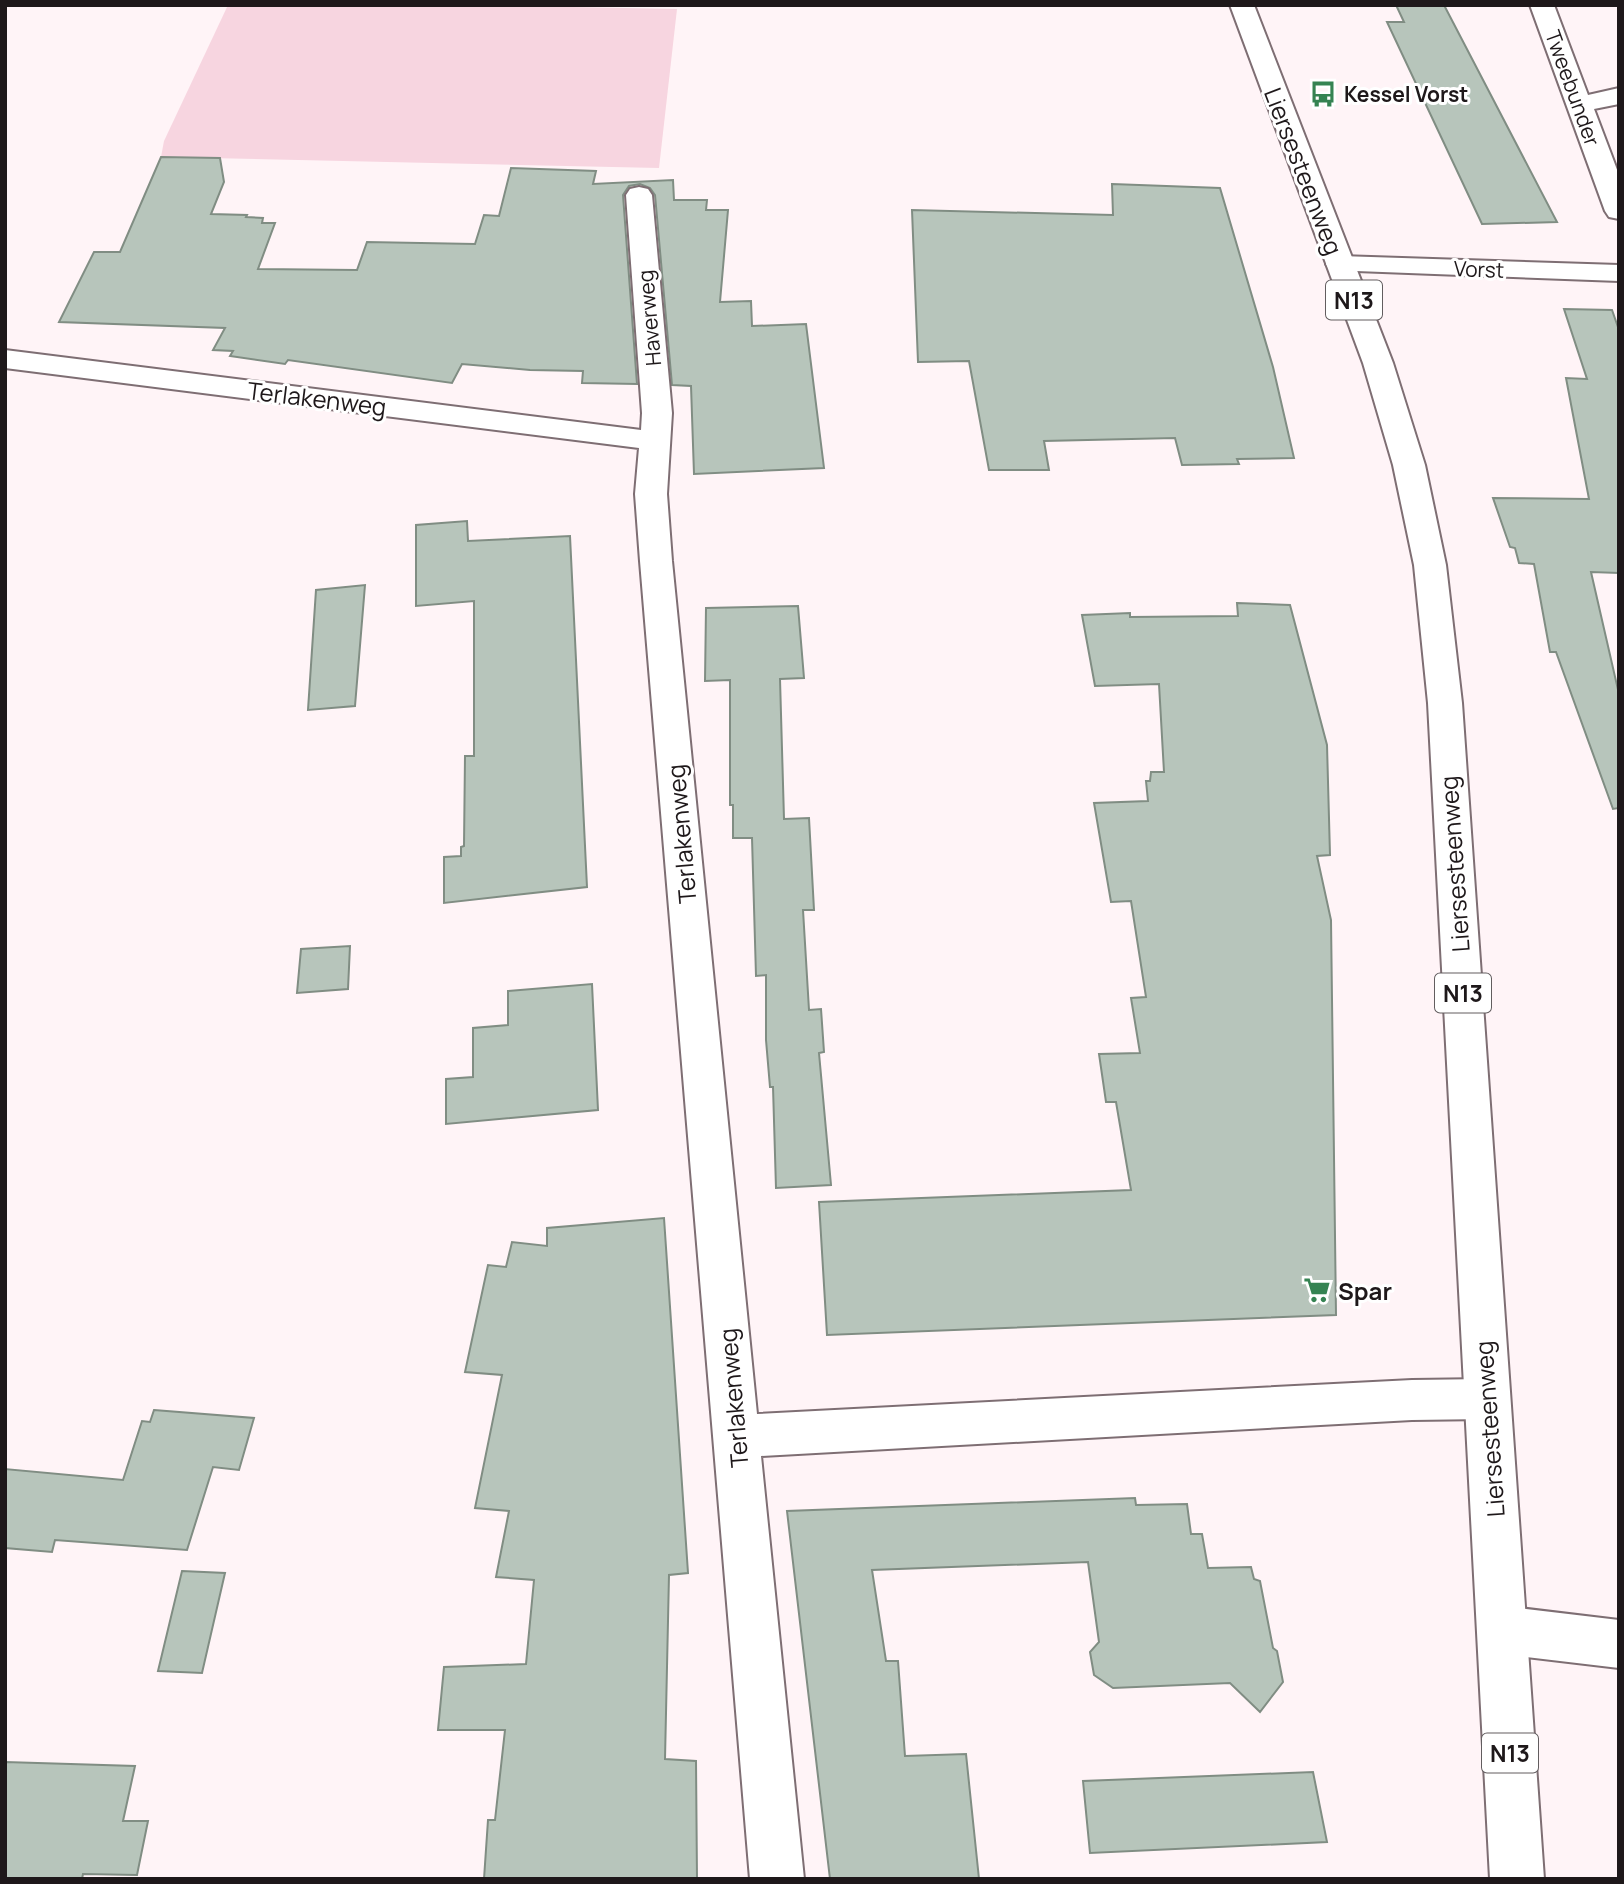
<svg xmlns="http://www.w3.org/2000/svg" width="1624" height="1884" viewBox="0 0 1624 1884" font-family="Manrope,sans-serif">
<rect width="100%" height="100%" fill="#fff4f7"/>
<!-- green -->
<path fill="#f7d5e0" d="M228,5H474L677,9L659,168L161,157L164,141Z"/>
<!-- building -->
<path fill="#b7c5bb" stroke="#808d83" stroke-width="2" d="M1396,5H1444L1557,222L1482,224L1387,22H1404Z
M161,157L220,158L224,182L211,214L247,215L246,217L263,218L262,223H275L258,269L357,270L367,242L475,244L484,215L499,216L511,168L596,171L593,184L673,180L674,200H707L706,210H728L720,302L751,301L752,326L806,324L824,468L694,474L691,386L672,385L655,195L650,188L640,184L629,186L623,195L637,384L582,383L583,371L530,370L462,364L452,383L288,360L285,364L230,356L233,351L213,350L225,328L59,322L94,252H120Z
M1112,184L1220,188L1273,367L1294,458L1237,459L1239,464L1182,465L1175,438L1044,441L1049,470H989L969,361L918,362L912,210L1113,215Z
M1564,309L1612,310L1619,330V573L1591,572L1619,694V808L1613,809L1556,652H1550L1534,564L1519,563L1515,548L1510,547L1493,498L1589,499L1566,378L1587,379Z
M467,521L468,541L570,536L587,887L444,903V857L461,856V847L464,846L465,756H474V601L416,606V525Z
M365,585L355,706L308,710L316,590Z
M1237,603L1290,605L1327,745L1330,855L1317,856L1331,920L1336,1315L827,1335L819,1202L1131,1190L1116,1102H1106L1099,1054L1140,1053L1131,998L1146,997L1131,901L1111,902L1094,803L1148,801L1146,781H1150L1151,772H1164L1159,684L1095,686L1082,615L1130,613V617L1238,616Z
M798,606L804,678L780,679L784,819L809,818L814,910H803L809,1010L821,1009L824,1052L819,1053L831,1185L776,1188L773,1087H770L766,1040V975L756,976L752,838H733V805H730V680L705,681L706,608Z
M350,946L348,989L297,993L301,949Z
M592,984L598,1110L446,1124V1079L473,1077V1028L508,1025V991Z
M664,1218L688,1573L669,1575L665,1759L696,1761L697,1879H484L488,1820H495L505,1730H438L444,1667L526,1664L534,1580L496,1577L509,1511L475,1508L502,1375L465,1372L488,1265L506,1267L512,1242L547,1246V1228Z
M154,1410L254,1418L239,1470L213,1467L187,1550L55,1540L52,1552L5,1548V1469L123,1480L142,1421L150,1422Z
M1135,1498L1136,1505L1187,1504L1191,1534H1202L1208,1568L1251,1567L1254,1579L1260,1581L1273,1648L1277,1651L1283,1682L1260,1712L1230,1683L1113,1688L1094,1675L1090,1652L1099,1642L1088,1562L872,1570L886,1661H898L905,1756L966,1754L979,1879H830L787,1511Z
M182,1571L225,1573L202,1673L158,1671Z
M5,1762L135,1766L123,1821H148L137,1875L83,1874L82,1879H5Z
M1313,1772L1327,1842L1090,1853L1083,1781Z"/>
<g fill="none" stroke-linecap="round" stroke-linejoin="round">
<!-- minor casing -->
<g stroke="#7e6e73" stroke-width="4">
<path id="minor" d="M1530,5H1554L1588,95L1619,88V104L1594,109L1619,175V219L1609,217L1605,211Z
M639,187L648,189L652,195L672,413L667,494L672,561L757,1414L1412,1380L1487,1379L1503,1385L1510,1399L1503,1413L1487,1419L1412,1420L761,1456L804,1879H750L640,561L635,494L639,448L5,368V350L641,430L642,413L626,195L630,189Z
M1340,256L1619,265V281L1330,270L1326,264L1330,258Z
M1502,1606L1619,1620V1668L1502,1654L1485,1647L1477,1630L1485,1613Z"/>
</g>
<!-- major casing -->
<g stroke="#7e6e73" stroke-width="4">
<path id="major" d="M1230,5H1254L1393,363L1425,465L1446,565L1462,703L1544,1879H1490L1428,703L1414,565L1393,465L1363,363Z"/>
</g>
<!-- minor -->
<use href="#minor" fill="#fff" fill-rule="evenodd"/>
<!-- major -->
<use href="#major" fill="#fff" fill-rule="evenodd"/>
</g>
<!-- icons -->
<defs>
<g id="bus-bare" transform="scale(2.1)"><path d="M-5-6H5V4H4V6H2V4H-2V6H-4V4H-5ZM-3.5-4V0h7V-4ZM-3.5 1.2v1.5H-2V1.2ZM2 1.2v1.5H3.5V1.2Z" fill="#358352" stroke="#fff" stroke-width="2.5" paint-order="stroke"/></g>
<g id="supermarket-bare" transform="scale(2.1)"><path d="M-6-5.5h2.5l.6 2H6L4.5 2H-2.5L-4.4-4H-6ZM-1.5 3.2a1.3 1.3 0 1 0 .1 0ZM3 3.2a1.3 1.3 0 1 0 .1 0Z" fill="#358352" stroke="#fff" stroke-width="2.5" paint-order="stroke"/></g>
</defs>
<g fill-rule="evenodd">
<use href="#bus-bare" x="1323" y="94"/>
<use href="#supermarket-bare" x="1317" y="1290"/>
</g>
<g text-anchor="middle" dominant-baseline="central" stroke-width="6" stroke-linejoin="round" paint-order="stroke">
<!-- far-street labels -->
<g font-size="21" fill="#1e181a" stroke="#fff">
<text transform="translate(1573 88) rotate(70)">Tweebunder</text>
<text transform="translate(1479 269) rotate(2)">Vorst</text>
<text transform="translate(649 318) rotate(-95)">Haverweg</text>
</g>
<!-- far-poi labels -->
<g font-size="21" font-weight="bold" fill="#1e181a" stroke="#fff" text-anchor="start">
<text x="1344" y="94">Kessel Vorst</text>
</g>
<!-- shield labels -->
<g fill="#fff" stroke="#625d5f" stroke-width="2">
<rect x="1326" y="280.5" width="56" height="39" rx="5"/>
<rect x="1435" y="973.5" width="56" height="39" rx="5"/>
<rect x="1482" y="1733.5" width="56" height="39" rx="5"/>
</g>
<g font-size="23" font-weight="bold" fill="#1e181a">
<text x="1354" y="300">N13</text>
<text x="1463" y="993">N13</text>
<text x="1510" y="1753">N13</text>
</g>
<!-- street labels -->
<g font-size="24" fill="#1e181a" stroke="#fff">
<text transform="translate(1304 171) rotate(69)">Liersesteenweg</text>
<text transform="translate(317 398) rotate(7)">Terlakenweg</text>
<text transform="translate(681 834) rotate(-95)">Terlakenweg</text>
<text transform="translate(1454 864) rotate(-94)">Liersesteenweg</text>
<text transform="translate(733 1398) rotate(-95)">Terlakenweg</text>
<text transform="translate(1489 1429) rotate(-94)">Liersesteenweg</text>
</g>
<!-- poi labels -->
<g font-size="24" font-weight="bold" fill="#1e181a" stroke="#fff" text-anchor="start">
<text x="1338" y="1290">Spar</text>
</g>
</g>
<!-- border -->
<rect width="1624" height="1884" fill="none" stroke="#1e181a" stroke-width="14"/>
</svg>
